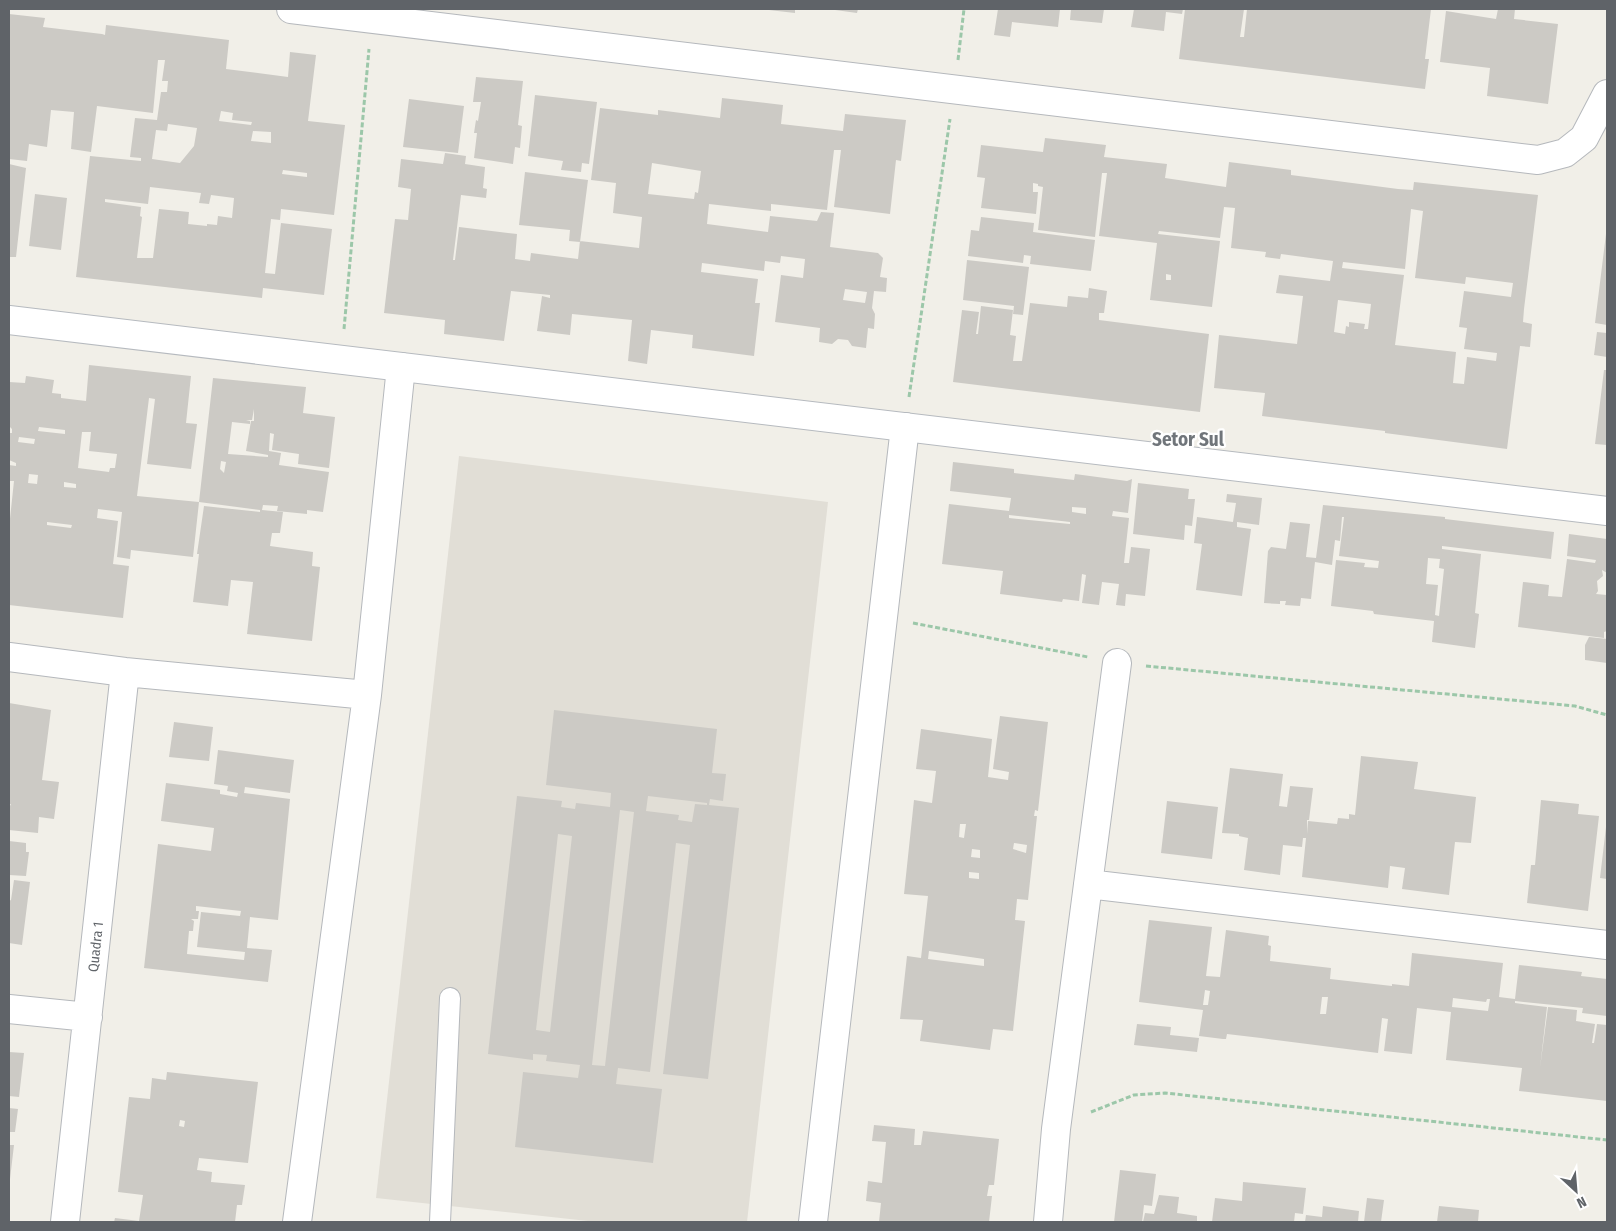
<svg xmlns="http://www.w3.org/2000/svg" width="1616" height="1231" viewBox="0 0 1616 1231" font-family="'Fira Sans Condensed',sans-serif">
<rect width="100%" height="100%" fill="#f1efe8"/>
<!-- education -->
<path fill="#e1ded6" d="M459,456L828,502L747,1222H597L376,1198Z"/>
<!-- building -->
<path fill="#cccac5" fill-rule="evenodd" d="M769,9H795V13L769,10Z
M828,9H858L857,13Z
M998,9H1060L1058,27L1012,22L1010,37L994,35Z
M1071,9H1104L1102,23L1070,20Z
M1134,9H1183L1182,14L1166,12L1164,31L1131,27Z
M1185,9H1244L1240,37H1244L1247,9H1431L1425,59H1429L1425,89L1179,59Z
M1498,9H1515L1514,19L1558,24L1548,104L1487,96L1490,68L1440,62L1446,11L1496,19Z
M9,14L45,18L43,27L102,34L105,35L106,25L229,40L226,69L288,77L290,52L316,55L308,121L345,125L334,215L281,209L280,220L271,219L265,273L275,274L281,223L332,229L324,295L263,288L262,298L76,277L90,156L141,161V158L130,157L135,118L157,120L161,92H167L168,81H162L165,60H158L153,113L97,106L91,152L71,149L74,112L51,110L47,147L29,144L27,161L9,159ZM221,111L233,113L232,120L252,122L251,125L219,121ZM168,124L197,128L194,146L180,163L152,159L156,130L167,131ZM253,131L271,132V143L251,141ZM283,170L307,173V177L282,174ZM150,187L201,193L199,203L209,204L211,195L234,198L232,218L218,216L217,225L207,224V226L188,224L189,212L159,209L153,258H137L142,217L140,216L141,207L105,202V199L148,204Z
M476,77L523,81L518,125L522,126L520,148L515,147L513,164L474,158L477,133H474L476,120L478,121L481,102H473Z
M535,95L597,102L589,164L582,163L581,172L561,170L563,161L528,156Z
M722,98L783,105L781,124L843,131L845,114L906,120L901,161L896,160L890,214L834,207L841,150H834L827,210L771,204V211L709,204L707,224L768,232L770,216L817,221L821,212L834,213L830,247L878,253L883,258L880,277L887,278L886,292L874,291L872,308L875,314L874,329L868,328L866,348L852,346L848,340L838,339L832,344L819,342L820,328L775,322L781,275L803,278L805,259L781,256L780,263L765,261L764,271L702,263L701,272L758,279L755,303H760L754,356L692,348L693,335L651,330L647,364L628,361L632,320L572,314L570,335L537,331L542,296L550,298V295L511,291L504,341L444,334L445,320L384,313L395,219L408,220L411,189L398,187L401,159L443,164L445,153L466,156L465,164L485,167L483,188L487,189L486,198L461,195L453,260H455L459,227L517,234L515,259L530,261L531,253L578,259L580,241L639,248L642,217L613,213L616,183L591,180L600,108L658,115V110L720,118ZM652,163L701,171L698,193L695,192L694,199L648,194ZM845,289L867,292L865,303L843,300Z
M409,99L464,106L458,153L403,147Z
M1045,138L1106,145L1104,157L1167,164L1165,178L1226,187L1229,162L1291,170V175L1398,189L1413,190L1414,182L1538,195L1524,309L1523,322L1532,324L1530,347L1520,346L1507,449L1385,433V431L1262,416L1265,393L1214,388L1219,335L1297,344L1303,296L1276,293L1279,275L1330,281L1333,261L1281,254L1280,259L1265,257L1266,252L1231,248L1235,208L1224,207L1220,238L1159,231L1158,234L1220,241L1212,307L1150,300L1157,243L1099,236L1107,173H1102L1095,237L1038,230L1043,187L1038,186V184L1033,183V192H1038L1036,214L981,208L985,178L977,177L981,145L1043,152ZM1411,209L1423,211L1415,278L1465,284L1466,277L1513,283L1511,297L1464,291L1459,327L1467,328L1464,349L1497,353L1496,361L1467,357L1464,384L1453,383L1456,352L1395,345L1404,275L1342,268L1343,262L1405,269ZM1166,274L1171,275V280H1166ZM1338,300L1371,304L1368,329H1364L1365,324L1349,322V327L1346,326L1345,334L1334,332Z
M9,164L26,168L16,257H9Z
M525,172L588,180L580,242L569,241L570,230L519,225Z
M35,194L67,198L61,250L29,246Z
M981,217L1034,223L1033,232L1095,240L1091,271L1030,264L1031,256L1024,255L1023,263L968,256L971,230L979,231Z
M1606,234H1607V325L1595,323Z
M967,260L1029,267L1023,315L1013,314L1014,306L963,300Z
M1089,288L1107,291L1104,313H1099V320L1209,334L1200,412L953,382L962,310L979,312L976,334H978L981,306L1013,310L1010,335L1016,336L1013,361H1022L1030,303L1067,307L1068,296L1088,298Z
M1597,332L1607,333V357L1594,355Z
M89,365L191,376L186,423L197,424L191,469L147,464L155,399L149,398L137,496L199,502L213,378L306,387L303,413L335,417L329,468L298,464L299,454L272,450L274,434L270,433L269,451L281,453L279,465L329,472L323,512L307,510V514L277,511L278,506L263,505L262,510L283,512L280,533H272L270,546L313,552L312,566L320,567L312,641L247,634L253,582L231,580L228,606L193,602L199,554H197L204,506L260,512V510L199,502L193,557L131,550L130,559L117,557L122,512L98,509L97,518L118,521L113,564L129,566L123,618L9,605V528L14,481H9V465L16,466V463L9,460V433H12V429L9,426V382L25,383L26,376L54,380L52,393L61,394V398L86,401ZM254,409V421H251L246,451L268,455V457L228,454L232,422L250,424V421L246,420H252ZM39,427L65,430V434L38,431ZM82,432H91L89,451L117,454L115,468H110L109,472L78,468ZM19,437L35,439L34,444L18,442ZM221,461L226,462L224,473L220,469ZM29,474L38,475L37,484L28,483ZM64,482L76,484V488L64,487ZM47,522L72,525L71,528L47,525Z
M1604,370H1607V445L1595,444Z
M953,462L1014,469V473L1074,480L1075,474L1127,481L1132,479L1128,513L1113,511L1112,516L1129,518L1124,563H1129L1131,547L1150,549L1145,596L1126,594L1125,606L1116,605L1119,584L1102,582L1099,605L1082,603L1086,575L1082,574L1079,601L1063,599L1062,602L1000,594L1003,571L942,564L949,504L1009,511L1011,498L950,491ZM1072,507L1086,508V514L1072,512ZM1009,515L1070,522V524L1009,518Z
M1138,483L1189,489L1188,499H1195L1192,526L1185,525L1184,540L1133,534Z
M1227,494L1262,498L1259,525L1237,522V527L1251,529L1242,596L1196,590L1202,544L1194,543L1197,517L1233,522L1236,503L1226,502Z
M1323,505L1445,517V519L1554,532L1551,559L1442,546V549L1481,554L1475,613L1479,614L1475,648L1432,642L1434,621L1374,614L1373,611L1331,606L1336,560L1365,563L1364,567L1378,568L1379,561L1339,556L1344,517H1342L1340,541L1335,540L1332,565L1315,562L1311,599L1301,598L1300,606L1285,605L1286,601H1280V604L1264,603L1268,551L1271,547L1286,549L1290,522L1310,524L1306,557L1316,558ZM1428,558L1440,559L1439,568L1444,569L1439,616L1435,615L1438,585L1426,584Z
M1569,534L1607,539V573L1602,570L1603,576L1597,581L1598,591L1596,594L1607,595V631L1604,632V638L1518,627L1523,582L1549,585L1548,596L1562,597L1567,559L1595,563L1596,560L1567,556Z
M1589,637L1607,639V663L1585,660V645Z
M9,703L51,710L42,780L59,782L54,819L39,817L38,833L9,830V808L11,804H9Z
M554,710L717,729L712,773L726,774L723,801L710,799L709,805L739,808L708,1079L663,1074L690,845L676,843L650,1072L618,1068L616,1084L662,1089L653,1163L515,1147L523,1072L578,1078L580,1065L546,1061L547,1055L533,1054V1060L488,1054L517,796L562,801L561,807L575,809L576,803L610,807L611,793L546,785ZM648,796L707,803V805L695,804L692,822L678,820L679,815L646,811ZM620,810L634,812L605,1066L592,1065ZM558,834L572,836L550,1032L536,1030Z
M1000,716L1048,722L1038,811L1035,810L1034,816H1037L1028,900L1017,899L1015,920L1025,921L1013,1031L993,1029L990,1050L920,1041L923,1020L900,1019L907,956L921,958L928,896L904,894L914,800L932,803L936,771L916,769L921,729L992,739L988,777L1008,780L1009,772L993,769ZM960,824H966L964,838L959,837ZM1014,843L1027,845L1026,853L1013,849ZM972,849L980,850V858L971,857ZM969,872L979,873V879L969,878ZM929,951L984,959V966L928,959Z
M174,722L213,727L209,761L169,757Z
M218,750L294,760L290,793L245,787L244,793L290,799L278,920L250,917L247,948L272,950L268,982L144,968L158,844L211,851L214,828L161,821L166,783L220,790V794L237,797L238,793L227,791L228,786L214,784ZM196,906L241,911L240,916L201,912L197,947L245,952L244,960L187,954L189,931H193L194,921L191,919H198L199,911H196Z
M1361,756L1418,762L1414,789L1476,797L1471,843L1455,842L1449,895L1402,889L1405,868L1390,866L1388,888L1302,877L1306,838H1303L1302,847L1283,845L1280,875L1244,870L1248,838L1239,836V834L1222,833L1230,768L1283,774L1279,806L1287,807L1290,786L1313,788L1309,820H1307V834L1308,821L1337,824L1338,818L1349,819V814L1355,815Z
M1541,800L1579,804L1578,814L1599,816L1588,911L1527,903L1531,865H1535Z
M1167,801L1218,807L1212,859L1161,853Z
M1606,827H1607V879L1600,878Z
M9,841L26,843V852H29L26,876L9,875Z
M14,880L30,882L22,945L9,943V901L11,900Z
M1149,920L1212,927L1206,976L1220,977L1226,930L1269,936L1268,945L1271,946L1270,961L1331,968L1330,979L1392,986V984L1409,986L1412,953L1503,963L1499,997L1515,999L1519,965L1582,972L1581,976L1607,979V1016L1582,1013L1583,1008L1515,1001V1003L1547,1007L1540,1068L1548,1007L1577,1010L1576,1021L1595,1024L1592,1043H1594L1597,1024L1607,1025V1101L1519,1091L1522,1068L1446,1060L1451,1012L1417,1008L1412,1054L1384,1051L1388,1019L1382,1018L1378,1053L1261,1038L1227,1034L1226,1039H1223L1199,1036L1203,1010L1139,1002ZM1205,990L1210,991L1208,1005H1203ZM1322,997H1328L1326,1014H1320ZM1453,998L1486,1002L1487,999H1490L1488,1011L1452,1007Z
M1137,1024L1171,1027L1170,1035L1199,1038L1197,1052L1134,1045Z
M9,1052L24,1053L19,1097L9,1096Z
M167,1072L258,1082L248,1163L199,1158L197,1170L212,1172L211,1182L245,1185L242,1205H237L235,1222H114L115,1218L139,1221L143,1195L118,1192L129,1097L150,1099L152,1078L166,1080ZM180,1120L185,1121L184,1127L179,1126Z
M9,1108L18,1109L15,1132H9Z
M874,1125L915,1129L914,1145H921L923,1131L999,1139L994,1185H989L987,1196H992L989,1222H879L881,1203L866,1201L868,1181L882,1183L886,1142L872,1141Z
M9,1145H14L10,1179H9Z
M1120,1170L1156,1174L1152,1206L1144,1205L1142,1222H1114Z
M1243,1182L1306,1188L1303,1214L1295,1213L1294,1222H1212L1215,1198L1242,1201Z
M1159,1195L1179,1197L1177,1213L1197,1216V1222H1143L1145,1213L1154,1214Z
M1367,1198L1384,1200L1381,1222H1364Z
M1323,1206L1359,1211L1358,1222H1305L1306,1215L1322,1217Z
M1439,1206L1479,1210L1478,1222H1437Z"/>
<g fill="none" stroke-linecap="round" stroke-linejoin="round">
<!-- lane casing -->
<g stroke="#b5b8bc" stroke-width="22">
<path id="lane" d="M440,1222L450,998"/>
</g>
<!-- street casing -->
<g stroke="#b5b8bc" stroke-width="30">
<path id="street" d="M291,9L1538,160L1565,153L1584,138L1607,94
M9,657L125,672L367,695
M1088,884L1607,945
M9,1009L88,1017
M65,1222L125,672
M297,1222L367,695L401,367
M813,1222L905,427
M1048,1222L1056,1129L1117,663"/>
</g>
<!-- secondary casing -->
<g stroke="#b6babf" stroke-width="30">
<path id="secondary" d="M9,320L1607,511"/>
</g>
<!-- path -->
<path stroke="#9cc7a9" stroke-width="3" stroke-dasharray="5 2.5" stroke-linecap="butt" d="M958,60L964,9
M344,329L369,49
M909,397L950,119
M913,623L1088,657
M1146,666L1575,706L1607,715
M1091,1112L1134,1095L1165,1093L1607,1140"/>
<!-- lane -->
<use href="#lane" stroke="#fff" stroke-width="20"/>
<!-- street -->
<use href="#street" stroke="#fff" stroke-width="28"/>
<!-- secondary -->
<use href="#secondary" stroke="#fff" stroke-width="28"/>
</g>
<g text-anchor="middle" dominant-baseline="central" stroke-width="4.5" stroke-linejoin="round" paint-order="stroke">
<!-- street labels -->
<g font-size="14" fill="#5f6368" stroke="#fff">
<text transform="translate(96 947) rotate(-84)">Quadra 1</text>
</g>
<!-- district labels -->
<g font-size="19" font-weight="bold" fill="#70757a" stroke="#fff">
<text x="1188" y="439">Setor Sul</text>
</g>
</g>
<!-- border -->
<rect width="1616" height="1231" fill="none" stroke="#5f6368" stroke-width="20"/>
<!-- north arrow -->
<g transform="translate(1576 1191) rotate(154)" stroke="#ffffff" stroke-width="4" paint-order="stroke">
<path d="M0-4L9 19L0 12L-9 19Z" fill="#5f6368"/>
<text y="-8" font-size="14" font-weight="bold" text-anchor="middle" fill="#5f6368">N</text>
</g>
</svg>
